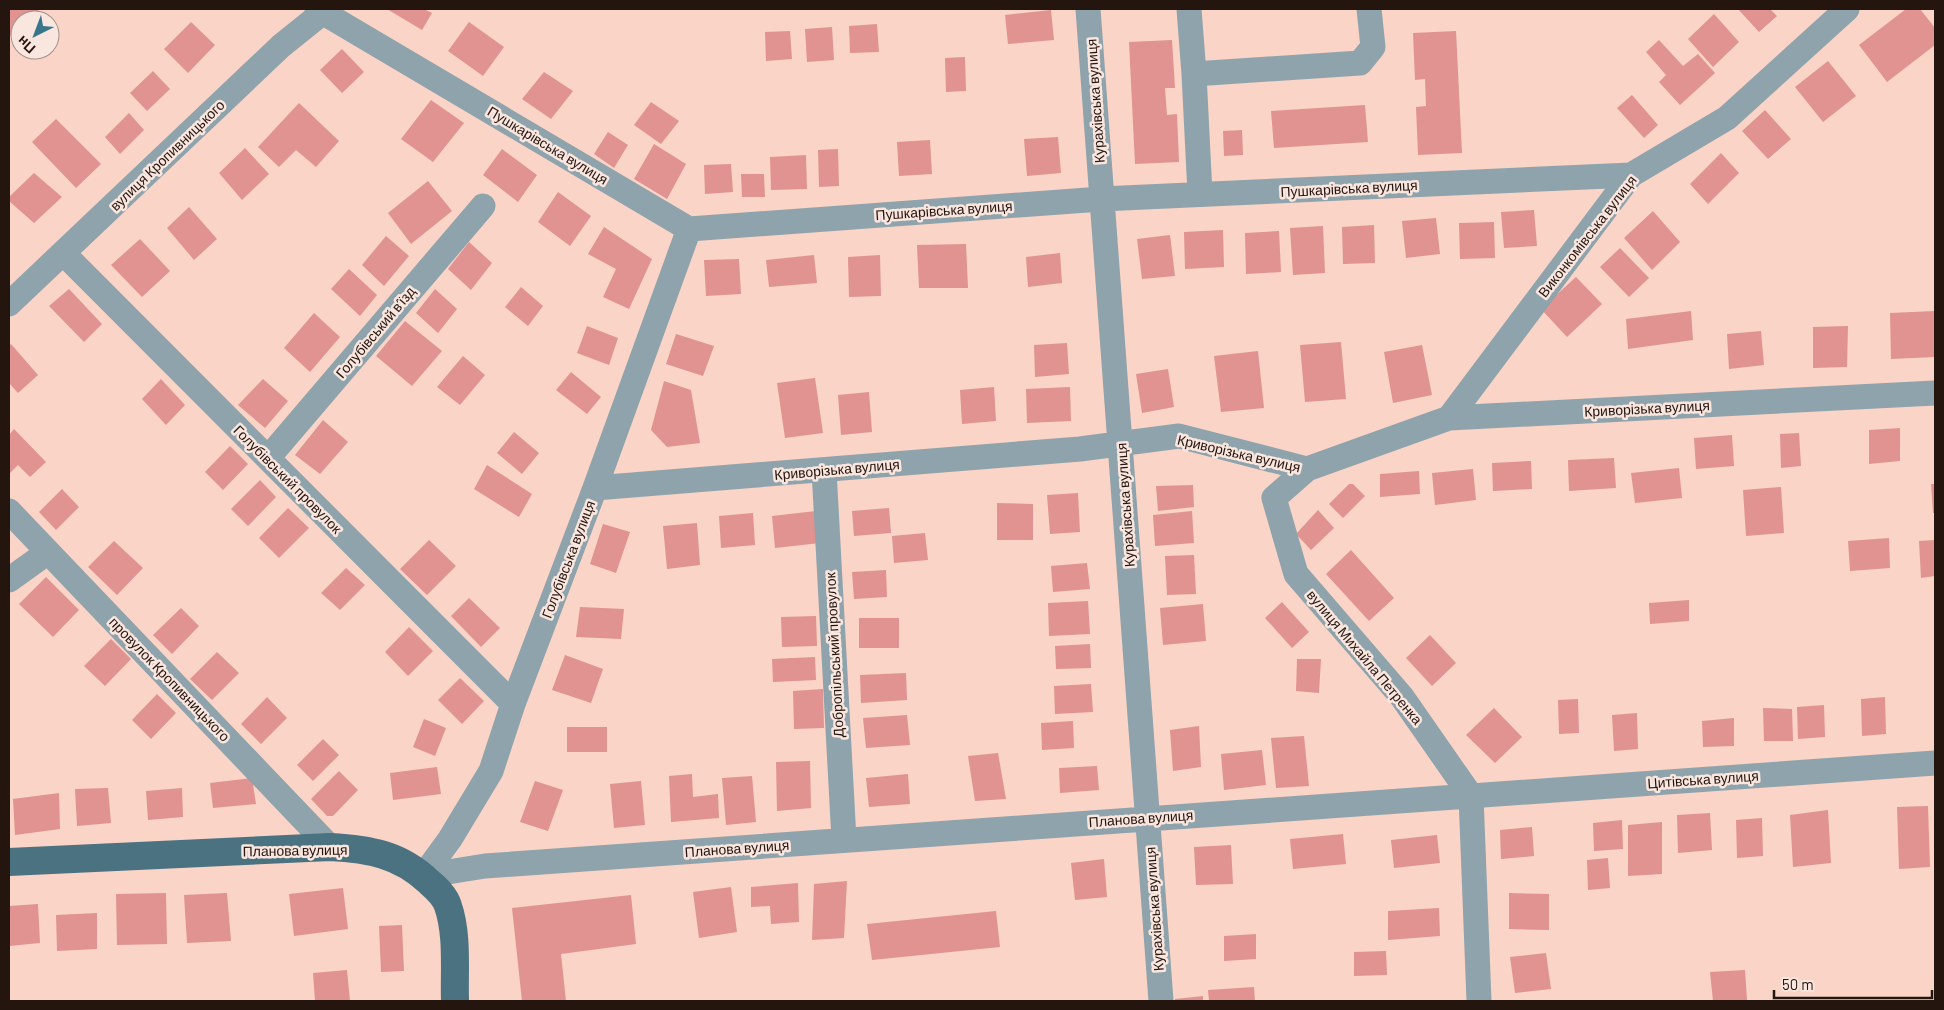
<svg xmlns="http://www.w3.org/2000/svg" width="1944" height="1010" viewBox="0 0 1944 1010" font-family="Barlow,sans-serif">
<rect width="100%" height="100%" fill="#fad4c6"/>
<!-- building -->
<path fill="#e09390" d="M9,9H40L28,20H20V27L9,37Z
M387,9H424L432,13L422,30Z
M1738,9H1770L1777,16L1759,32Z
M1906,9H1920L1935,28V45L1887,82L1859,45Z
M1051,10L1054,40L1008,44L1005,15Z
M1714,14L1739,42L1713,67L1688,39Z
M191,22L215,45L188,73L164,49Z
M469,22L504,47L483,76L448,51Z
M877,24L879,52L850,53L849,26Z
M832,27L834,60L807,62L805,29Z
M790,31L792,59L766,61L765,32Z
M1456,31L1462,153L1418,155L1416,107L1426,106L1425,79L1415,80L1413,33Z
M1172,40L1175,88H1165L1167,115L1177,114L1179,162L1135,164L1129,42Z
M1659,40L1683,66L1698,54L1715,73L1680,105L1659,82L1666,75L1646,52Z
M342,49L364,72L342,93L320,70Z
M965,57L966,91L946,92L945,58Z
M1828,61L1856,96L1823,122L1795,87Z
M153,71L170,89L147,111L130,93Z
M544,72L573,91L551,119L522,99Z
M1632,95L1658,125L1644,138L1617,108Z
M431,100L464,123L433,162L401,139Z
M651,102L679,121L661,144L634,125Z
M299,103L339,141L316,167L296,150L279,167L258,147Z
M1365,105L1368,142L1274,148L1271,111Z
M1765,110L1791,139L1768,159L1742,131Z
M129,113L144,130L120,154L105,137Z
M56,119L101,164L76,188L32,142Z
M1242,130L1243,155L1224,156L1223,131Z
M608,132L628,145L614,168L594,154Z
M1058,137L1061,173L1027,176L1024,139Z
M930,140L932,174L899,176L897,142Z
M654,144L686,164L667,199L634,179Z
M245,148L269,174L242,200L219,173Z
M502,149L537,175L518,202L483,175Z
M838,149L839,186L819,187L818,150Z
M1721,153L1739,173L1708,204L1690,184Z
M806,155L807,189L771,190L770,157Z
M731,164L733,192L705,194L704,165Z
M34,173L62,197L34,223L9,201V197Z
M741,174H764L765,197H742Z
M428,181L452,211L411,244L388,213Z
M558,192L591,216L570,246L538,222Z
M189,207L217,239L194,260L167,228Z
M1534,210L1537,246L1504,248L1501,212Z
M1653,211L1680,242L1652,270L1624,238Z
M1436,218L1440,254L1406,258L1402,221Z
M1494,222L1495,258L1460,259L1459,223Z
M1374,225L1375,263L1343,264L1342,227Z
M1323,226L1325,273L1293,275L1290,228Z
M604,227L652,259L629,309L603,297L616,269L588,254Z
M1223,230L1224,267L1185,269L1184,232Z
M1279,231L1281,272L1246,274L1245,233Z
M1170,235L1175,276L1142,279L1137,239Z
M386,236L409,256L384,286L362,265Z
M140,239L170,271L142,297L111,265Z
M469,242L492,263L471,290L448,269Z
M966,244L968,288H919L917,245Z
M1620,248L1649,278L1629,297L1600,267Z
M1060,253L1062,283L1028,287L1026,257Z
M814,255L817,283L769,287L766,260Z
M880,255L881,296L849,297L848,257Z
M739,259L741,294L706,296L704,260Z
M349,269L377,295L360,316L331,289Z
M1576,277L1602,304L1567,337L1541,309Z
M521,287L543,306L528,326L505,307Z
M69,289L102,324L84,342L49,306Z
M435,289L457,309L438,333L416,313Z
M1691,311L1693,340L1628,349L1626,319Z
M1935,311V357L1891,359L1890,313Z
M314,313L340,337L310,372L284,348Z
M405,321L442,351L412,386L376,356Z
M587,326L618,338L609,365L577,353Z
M1848,326L1847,367L1813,368V327Z
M1761,331L1764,365L1729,369L1727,334Z
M676,334L714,346L703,376L666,364Z
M1341,342L1346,399L1305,402L1300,345Z
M1067,343L1069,374L1035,377L1034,345Z
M11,344L38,375L18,393L9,383V346Z
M1422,345L1432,395L1393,403L1384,352Z
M1258,351L1264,408L1221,412L1214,356Z
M463,356L485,375L460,405L437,387Z
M1168,369L1174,407L1142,413L1136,374Z
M571,372L601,397L587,414L556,390Z
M815,378L823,433L785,438L777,383Z
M161,379L185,405L166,425L142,399Z
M263,379L288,401L265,428L238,405Z
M664,381L691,390L700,443L667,447L651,430Z
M994,387L996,421L962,424L960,390Z
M1070,387L1071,421L1027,423L1026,389Z
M869,392L872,432L841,435L838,395Z
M323,420L348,442L320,474L295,455Z
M1900,428V461L1869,464V430Z
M14,429L46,462L30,477L18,465L9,474V435Z
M514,432L539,453L522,474L497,453Z
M1799,433L1801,466L1781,468L1780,434Z
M1732,435L1734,466L1696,469L1694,438Z
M230,446L248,464L223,490L205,472Z
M1614,458L1616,488L1569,491L1568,460Z
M1531,461L1532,489L1493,491L1492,463Z
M487,465L532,494L519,517L474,489Z
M1679,468L1682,498L1635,503L1631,473Z
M1473,469L1476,500L1435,505L1432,473Z
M1419,471L1420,494L1380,497V474Z
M260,480L276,497L248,526L231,509Z
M1349,484H1353L1365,496L1343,518L1329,504Z
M1931,484H1935V513H1933Z
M1193,485L1194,507L1158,511L1156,486Z
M1781,487L1784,533L1746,536L1743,490Z
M62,489L79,507L56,530L39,512Z
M1078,493L1080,532L1050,534L1047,495Z
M997,503L1033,504V540H997Z
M288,508L309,528L279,558L259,538Z
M889,508L891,533L854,536L852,511Z
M1318,510L1334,528L1311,550L1296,534Z
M816,511L820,543L775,548L772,516Z
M1192,511L1194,543L1155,546L1153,515Z
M753,513L755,545L721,548L719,516Z
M697,523L700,565L667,569L663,526Z
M603,524L630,532L616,573L590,564Z
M925,533L928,560L894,563L892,536Z
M1889,538L1890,568L1850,571L1848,541Z
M429,540L456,566L427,595L400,569Z
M1935,540V576L1921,578L1919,541Z
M114,541L143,568L117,595L88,567Z
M1351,550L1394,598L1369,621L1326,574Z
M1194,555L1196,594L1167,595L1165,556Z
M1087,563L1090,589L1053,592L1051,566Z
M346,568L365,585L340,610L321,593Z
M886,570L887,597L854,599L852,572Z
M46,577L79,610L53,637L19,604Z
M469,598L500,628L481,647L451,616Z
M1689,600V621L1650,624L1649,603Z
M1088,601L1090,634L1049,636L1048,603Z
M1282,602L1309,632L1292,648L1265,618Z
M1203,604L1206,641L1163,645L1160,608Z
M580,607L624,609L621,639L576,637Z
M181,608L199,626L172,654L153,635Z
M816,616L817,646L782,647L781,617Z
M859,618H899V648H859Z
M409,627L433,651L408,676L385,652Z
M1430,635L1456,663L1432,686L1406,658Z
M111,639L131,659L105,686L84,666Z
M1090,644L1091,668L1056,669L1055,646Z
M217,652L239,673L212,700L190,679Z
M565,655L603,669L591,703L552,690Z
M815,657L816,680L773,682L772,659Z
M1297,659H1321L1319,693L1296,691Z
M906,673L907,700L861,703L860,675Z
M460,678L484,701L462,724L438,700Z
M1091,684L1093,712L1055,714L1054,686Z
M823,689L824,728L794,729L793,691Z
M157,694L176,713L151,739L132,720Z
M267,697L287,718L261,744L241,724Z
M1885,697L1886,734L1862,736L1861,699Z
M1578,699L1579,733L1559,734L1558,700Z
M1824,705L1825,737L1798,739L1797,707Z
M1494,708L1522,737L1495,763L1466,735Z
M1763,708L1792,709L1793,741H1764Z
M1637,713L1638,749L1614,751L1612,715Z
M907,715L910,745L866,748L863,718Z
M1734,718V746L1703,747L1702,721Z
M424,719L446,728L435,756L413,747Z
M1073,721L1074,748L1042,750L1041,723Z
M1199,726L1201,767L1173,771L1170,730Z
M567,727H607V752H567Z
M1304,736L1309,786L1276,788L1271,738Z
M323,739L339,755L313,781L297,765Z
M1262,750L1266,785L1224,790L1221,754Z
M998,753L1006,799L975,801L968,756Z
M810,761L811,808L777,811L776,762Z
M1097,766L1099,790L1060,793L1059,768Z
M437,767L441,794L393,800L390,773Z
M339,771L358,790L333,816H327L311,799Z
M692,774L693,797L718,794L719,818L671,822L669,776Z
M908,774L910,804L869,807L866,778Z
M752,776L756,822L726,825L722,778Z
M252,778L256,804L213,808L210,783Z
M535,781L563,790L548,831L520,822Z
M641,781L645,825L614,828L610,784Z
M108,788L111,823L77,826L75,789Z
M182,788L183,817L148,820L146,791Z
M59,793L60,829L15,835L13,799Z
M1928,806L1930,867L1899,869L1897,807Z
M1828,810L1831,863L1793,867L1790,815Z
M1710,813L1712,850L1678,853L1677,815Z
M1762,818L1763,856L1737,858L1736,820Z
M1622,820L1623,849L1594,851L1593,823Z
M1662,822V874L1628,876V825Z
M1532,827L1534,856L1501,859L1500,830Z
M1343,834L1346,864L1293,869L1290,839Z
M1437,835L1440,863L1394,868L1391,840Z
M1231,845L1233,884L1196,885L1194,847Z
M1608,858L1610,888L1588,890L1587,860Z
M1104,859L1107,897L1075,900L1071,863Z
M847,881L844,938L812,940L814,884Z
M798,883L799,922L771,924L770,906L751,907V887Z
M731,887L737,932L699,938L693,892Z
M343,888L348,929L294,936L289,894Z
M166,893L167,944L117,945L116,894Z
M227,893L231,941L187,943L184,895Z
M1509,893L1549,894V930L1509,929Z
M631,895L636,944L561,954L566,1001H522L512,908Z
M38,904L40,943L9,946V906Z
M1439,908L1440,936L1388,940V911Z
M996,911L1000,947L872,960L867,924Z
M97,913V949L57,951L56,915Z
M402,925L404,971L381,972L379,926Z
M1256,934V959L1224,961V936Z
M1386,951L1387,975L1354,976V952Z
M1546,953L1551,989L1515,993L1510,957Z
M347,970L350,1001H315L313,973Z
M1745,970L1747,1000L1713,1001L1710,972Z
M1254,987L1255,1001H1209L1208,990Z
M1203,996V1001H1175V999Z"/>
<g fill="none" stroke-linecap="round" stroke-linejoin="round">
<!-- minor -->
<path stroke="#8ea3ab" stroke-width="25" d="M317,9L689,229L1101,199L1631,175
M1088,9L1161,1001
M1189,9L1194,74L1360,63L1373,47L1369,9
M1194,74L1200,194
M64,254L513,704
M9,304L281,46L327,9
M1449,418L1631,175L1727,118L1847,9
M268,458L483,206
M1307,469L1274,498L1296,574L1402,697L1471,796L1479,1001
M824,470L844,840
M595,488L1080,449L1179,436L1307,469L1449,418L1935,393
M9,511L330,847
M9,580L48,552
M423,876L485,866L1935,763
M423,876L450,839L491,771L513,704L595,488L689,229"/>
<!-- major -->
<path stroke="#4a7280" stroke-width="28" d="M9,862L330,847C368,849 400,854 429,882C436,888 445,896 448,906C458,935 454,971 455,1001"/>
</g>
<g text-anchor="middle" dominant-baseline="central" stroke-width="5" stroke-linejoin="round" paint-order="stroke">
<!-- street labels -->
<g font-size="14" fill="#25150f" stroke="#f9e6df">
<text transform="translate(1095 101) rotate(-94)">Курахівська вулиця</text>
<text transform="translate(548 145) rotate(31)">Пушкарівська вулиця</text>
<text transform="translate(167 155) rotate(-44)">вулиця Кропивницького</text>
<text transform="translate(1349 188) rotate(-3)">Пушкарівська вулиця</text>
<text transform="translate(944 210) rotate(-4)">Пушкарівська вулиця</text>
<text transform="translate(1587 236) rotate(-52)">Виконкомівська вулиця</text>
<text transform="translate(375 332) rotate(-50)">Голубівський в’їзд</text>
<text transform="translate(1647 408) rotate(-3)">Криворізька вулиця</text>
<text transform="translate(1239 453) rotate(13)">Криворізька вулиця</text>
<text transform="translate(837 469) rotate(-5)">Криворізька вулиця</text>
<text transform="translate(288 479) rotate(45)">Голубівський провулок</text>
<text transform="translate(1125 505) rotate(-94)">Курахівська вулиця</text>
<text transform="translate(568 559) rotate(-69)">Голубівська вулиця</text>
<text transform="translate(834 655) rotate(-93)">Добропільський провулок</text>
<text transform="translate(1365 657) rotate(50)">вулиця Михайла Петренка</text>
<text transform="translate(170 679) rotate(46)">провулок Кропивницького</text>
<text transform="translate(1703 779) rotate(-4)">Цитівська вулиця</text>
<text transform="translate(1141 818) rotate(-4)">Планова вулиця</text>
<text transform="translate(737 848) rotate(-4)">Планова вулиця</text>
<text transform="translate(295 850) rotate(-1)">Планова вулиця</text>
<text transform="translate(1154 909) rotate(-94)">Курахівська вулиця</text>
</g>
</g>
<!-- border -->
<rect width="1944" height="1010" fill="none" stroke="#25150f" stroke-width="20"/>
<!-- north arrow -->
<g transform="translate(35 35) rotate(222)"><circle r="24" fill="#f9e6df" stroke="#a4928c"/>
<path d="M0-4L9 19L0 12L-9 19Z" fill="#37768b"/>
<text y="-8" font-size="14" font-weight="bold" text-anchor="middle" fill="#25150f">Пн</text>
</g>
<!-- scale -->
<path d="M1774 990v8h158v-8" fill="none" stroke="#25150f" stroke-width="2.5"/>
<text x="1782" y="990" font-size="15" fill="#25150f" stroke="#f9e6df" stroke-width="4" paint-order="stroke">50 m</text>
</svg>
